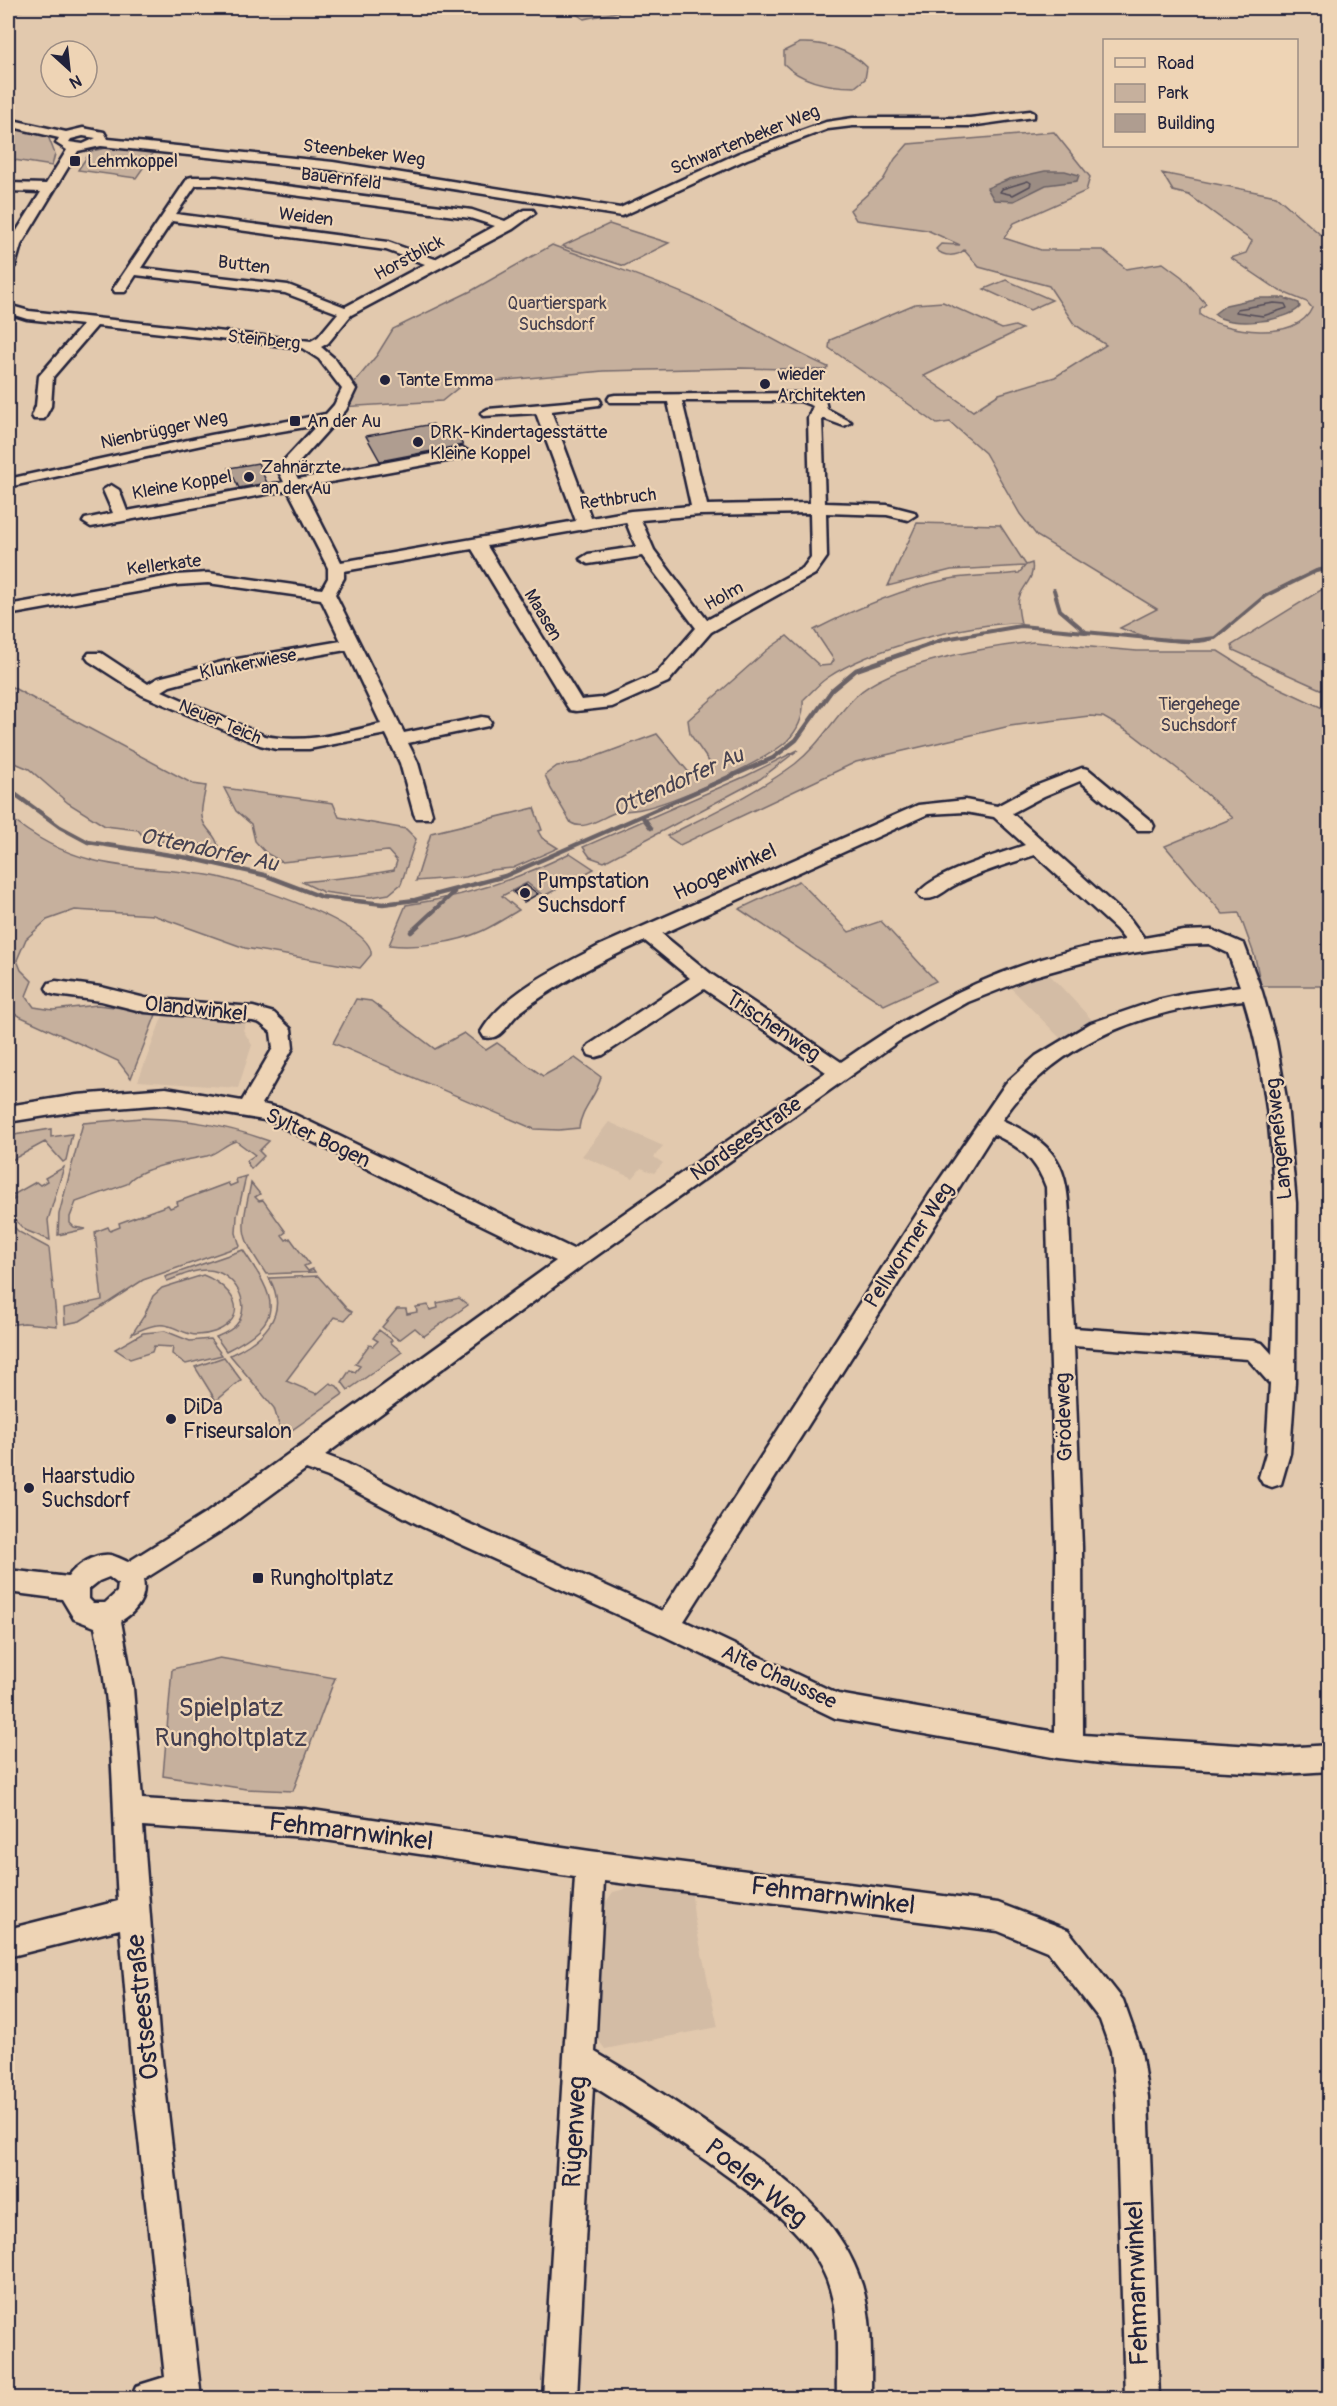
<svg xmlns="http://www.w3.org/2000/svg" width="1337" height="2406" viewBox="0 0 1337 2406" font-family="Pangolin,sans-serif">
<rect width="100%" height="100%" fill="#e2c9ae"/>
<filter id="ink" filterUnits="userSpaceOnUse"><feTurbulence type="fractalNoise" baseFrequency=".0167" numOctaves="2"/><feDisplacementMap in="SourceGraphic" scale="12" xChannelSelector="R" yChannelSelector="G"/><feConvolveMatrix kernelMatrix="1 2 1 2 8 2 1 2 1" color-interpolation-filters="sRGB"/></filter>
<g filter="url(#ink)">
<!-- built -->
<path fill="#d3bca5" d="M1049,974L1093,1021L1061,1039L1010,987Z
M163,1015L247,1021L243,1030L252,1045L238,1088L138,1081Z
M609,1122L663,1146L654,1157L663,1163L654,1173L641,1168L633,1178L582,1156Z
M637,1886L692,1894L694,1917L718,2027L605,2049L596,2037L604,1905L613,1892Z"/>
<!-- green -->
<path fill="#c6b09d" stroke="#74696c" stroke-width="1.5" d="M567,8H623L627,10L584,19Z
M800,43C824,42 850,50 867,67L865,79L855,87C830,87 803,83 784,64V51Z
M8,127L48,136L55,154L52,166L8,159Z
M1054,132L1090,177L1086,191L1014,223L1004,238L1041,250H1103L1126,269L1163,263L1182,277L1206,304L1200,309V315C1225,332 1297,343 1312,308L1307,302L1280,291L1231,258L1246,253L1252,241L1189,195L1173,191L1162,173L1276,196L1329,242V568C1298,575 1268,593 1244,613C1235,621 1225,632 1215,638C1193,649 1142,637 1120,628L1157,609L1037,536L1020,514L985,453L950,422L937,424L829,348L830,340L915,304L943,302L1002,329L1015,326L1022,329L924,376L973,411L999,394L1055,377L1106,345L1074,324L1049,286L979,267L964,250C957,257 943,257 936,249L941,244L960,245L927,230L856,220L850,210L883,180L895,159L908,144Z
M107,148L155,151L136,178L78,170L91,151Z
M609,224L669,243L624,266L562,246Z
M552,245C601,263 650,278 698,300C742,320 783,347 828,367L826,370L740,368L603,371L463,384L442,401L341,407L349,389L377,355L393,329L471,291Z
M1006,280L1052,300L1030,310L984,289Z
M917,523L1000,525L1026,565L1032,563C1035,579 1023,585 1019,598C1017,606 1019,615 1021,623C967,623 871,648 827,678C818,684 811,693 803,700C804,716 799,729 787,741C765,762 672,803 641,809C632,811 623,810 614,813C601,818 584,831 571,823L551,789L545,775L557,766L578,763L657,734L691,775L701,776L710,773L712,766L690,734L688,720L767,650L787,636L820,666L831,665L834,660L814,630C855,609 899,590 945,580C967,575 996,576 1019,573L1025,566L951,570L888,586Z
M1329,585V693L1233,650L1232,645Z
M1033,642L1137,651H1218L1269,683L1329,711V986H1261L1255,957L1239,913L1223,914L1165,846L1233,818L1183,773L1131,733L1103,717L1089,716L1010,726L856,762L680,845L667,836C710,814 756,793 795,764C820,745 834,717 856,696C890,663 987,647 1033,642Z
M8,685L193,784L206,786C204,799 198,814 205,825C210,833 216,836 218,846L146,840L138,830L105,826L68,803L29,769L8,760Z
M798,750L760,779L604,862L590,857L583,847L746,776Z
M224,788L333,803L339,817L406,829L416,839L401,884L389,894L371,897L345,895L323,892L302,882L360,876L394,870L397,861L388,851L282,862L266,853L255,841L251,824L236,811Z
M534,808L542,830L538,831L542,838L558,848L513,868L491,870L466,877L416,881L431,833Z
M8,816C32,836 61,852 92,860C133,871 177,868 218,877C245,883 375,924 371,955L360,968L245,948L153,915L75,910L47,920L26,939L17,960L21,970L32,981L26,996L34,1007L53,1010L97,1005L157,1012L131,1078L118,1061L8,1011Z
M570,853L594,869L544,896L527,883L502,896L519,910C507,917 495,925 482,931C456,943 417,948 389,945L406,905C462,897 519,879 570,853Z
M799,881L849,932L881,921L936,981L884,1005L739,909Z
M356,999L371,1001L435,1049L464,1033L486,1050L497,1043L543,1076L575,1058L601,1077C597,1096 581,1108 579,1128L559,1130L534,1129L333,1043Z
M141,1118C188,1119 225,1125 269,1141L259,1151L264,1156L251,1169L246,1161L255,1155L236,1141C225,1144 218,1153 207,1156C188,1160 136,1167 127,1184L76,1202L70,1217V1223L74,1227L86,1229L58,1235L59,1214L83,1123Z
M51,1129V1137L72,1134L66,1160L63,1162L45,1142L8,1162V1136Z
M64,1167L48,1220L50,1240L25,1230L8,1213V1203L15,1199L11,1196L36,1182L40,1185L47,1181L45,1178Z
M246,1176L237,1216L236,1233L240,1246L143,1280L80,1321L65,1324L64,1308L102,1300L95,1232L108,1227L110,1231L120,1227L119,1223L168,1205L170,1208L178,1205L177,1202L228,1183L230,1186L237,1183L236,1179Z
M251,1183L260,1194L255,1197L259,1201L263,1200L286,1232L282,1235L286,1240L290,1238L309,1264L304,1266L308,1271L313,1269L315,1272L266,1274C238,1232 241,1232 251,1183Z
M8,1221L19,1232L49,1248L57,1326L24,1323L8,1325Z
M243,1250C276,1299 288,1320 226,1351L216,1337C223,1334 231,1331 236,1325C254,1304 233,1271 208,1270C194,1269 179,1277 167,1281L165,1277Z
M203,1275C214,1279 221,1284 229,1293C248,1317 221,1335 197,1335C183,1335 172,1323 158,1325C149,1325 139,1331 132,1334L144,1316L153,1296L162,1288Z
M318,1276L347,1309L352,1312L345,1320L334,1317L286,1381L317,1394L330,1383L337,1386L343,1394L289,1432L279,1425L274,1408L230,1355C261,1341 291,1315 269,1278Z
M459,1298L468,1305L424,1336L415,1328L399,1340L382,1327L397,1309H406L407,1314L417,1312L416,1307L428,1305L430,1310L438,1308L437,1303Z
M379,1330L392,1340L390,1342L402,1352L348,1390L342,1382L350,1370L355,1372L360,1366L355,1364L369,1345L373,1346L378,1341L373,1338Z
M165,1331L190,1341L210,1339L222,1355L186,1364L172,1354L173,1347L154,1346L152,1352L130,1359L115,1349L143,1333Z
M224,1357L241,1380L216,1401L195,1367Z
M220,1658L335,1678L293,1791L246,1789L163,1776L172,1669Z"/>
<!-- water -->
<path fill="#9b8c83" stroke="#6b6266" stroke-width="1.5" d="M1045,171H1065L1079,175L1077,181L1046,185L1014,201L994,200L987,188L1009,179Z
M1258,298H1284L1299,303L1300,307C1287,322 1228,328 1214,314L1226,305Z"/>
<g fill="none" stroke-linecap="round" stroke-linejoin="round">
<!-- shore -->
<path stroke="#524c58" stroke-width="1.5" d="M1028,181L1031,183L1030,186L1013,195L1000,192L1002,189Z
M1274,303L1285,304L1287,308L1263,316L1236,312L1237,309Z"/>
<!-- stream-far2 -->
<path stroke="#6b6266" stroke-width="3" d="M8,11L39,8"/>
<!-- stream-far1 -->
<path stroke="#6b6266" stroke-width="4" d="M1054,590L1060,610L1087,633
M927,645L945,639L1021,626L1170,640L1192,641L1215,638L1265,596L1316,571L1330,568"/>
<!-- stream -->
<path stroke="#6b6266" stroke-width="4.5" d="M8,789L60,827L88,842L189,858L264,875L322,897L383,904L415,900L505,876L773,758L796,740L832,690L856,670L931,644
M642,816L651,828
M411,932L454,892"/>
</g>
<!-- building -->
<path fill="#af9d90" stroke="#22223b" stroke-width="1.5" d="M433,424L439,435L454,432L463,445L380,461L366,436Z
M258,463L267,483L239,488L229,468Z
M526,885L538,894L524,902L513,892Z"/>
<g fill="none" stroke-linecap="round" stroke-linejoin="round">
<!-- minor casing -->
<g stroke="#22223b" stroke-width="5">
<path id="minor" d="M1030,111L1034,113V117L970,126H853L828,129L747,159L622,216L333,170L101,146L78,151L21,245L15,266L8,270V245L41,192L8,191V183L46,184L67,150L56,143L59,138L8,126V119L66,132L83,128L104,132L108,139L333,162L620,208L739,153L826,122L853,118H970ZM83,136L96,138L83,144L69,142L71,139Z
M192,177H217L472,210L505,221L525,210H533L535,213L513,229L351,315L328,343L321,347L335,359L356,389L346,410L293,469L298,479L463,448L471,453L463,458L303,487L341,562L576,521L536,413L483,416L481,413L488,409L599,399L601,402L599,405L551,411L591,518L631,511L691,506L668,402H610L608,399L610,396L615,395L801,393L825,400L827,409L851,422L844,426L822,418L825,503L887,505L914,512L916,515L908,520L887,515L826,513L827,557L815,574L711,632L668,682L612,707L576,711L570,710L567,706L472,549L344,571V578L335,594L404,733L482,717L488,718L491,722L488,726L408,743L418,763L432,814L430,818H416L414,814L400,763L386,734L309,749H276L260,745L142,695L89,661L86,657L89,653H101L148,684L158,678L226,661L341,641L321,599L208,583L176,585L8,615V605L176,575L208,573L322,589L328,578V568L288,490L91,527L83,522L85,519L113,513L103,490L111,485L119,490L127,511L284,482L277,468L317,425L211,443L8,487V479L211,435L326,414L334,405L342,389L319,359L302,348L97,326L53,377L51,406L44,419H34L32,416L36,406L39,376L83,325L27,319L8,313V305L29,311L311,341L318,337L338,313L285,293L136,275L125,292H115L113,289L188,178ZM196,185H217L470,218L495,226L435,259L388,242L176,214ZM172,221L386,250L425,264L345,307L288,285L141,268ZM682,401H800L813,406L808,418L810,503L707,505ZM810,513L811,557L803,568L707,620L654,550L641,520L700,515ZM626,522L636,547L588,554L580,559L588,564L642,556L696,628L656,674L602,698L581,700L487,546ZM346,650L381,724C343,733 305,744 265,736L162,691L170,686L227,671Z
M1082,768L1088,769L1152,822L1154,826L1152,830H1138L1080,781L1044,796L1012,813L1130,919L1144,938L1184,931L1212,930L1244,944L1262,992L1276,1041L1287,1104L1296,1203L1295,1382L1290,1453L1281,1484L1272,1487L1263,1484L1259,1477L1266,1453L1270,1384L1248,1359L1074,1346L1082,1547L1083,1735L1283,1748L1330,1745V1771L1283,1774L1118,1765L1058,1758L835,1718L658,1633L423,1527L328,1477L306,1469L226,1528L143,1580C147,1598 136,1612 121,1621L133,1688L142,1799L305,1809L590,1851L998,1903L1068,1930L1123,2000L1141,2051L1148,2097L1159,2398H1125L1116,2097L1111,2051L1100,2020L1047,1951L998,1931L604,1881L595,2052C638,2077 680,2105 722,2134C779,2174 840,2214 862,2285C873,2321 871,2360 871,2398H837C836,2359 841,2318 827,2280C807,2228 751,2194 708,2162C670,2136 632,2110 593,2086L577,2398H543L575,1877L305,1837L143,1826L159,2034L201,2398H131L136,2386L165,2377L134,2094L120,1929L8,1957V1929L118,1901C112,1809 115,1717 95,1627L74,1619L62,1599L8,1592V1570L68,1577C76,1565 96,1553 110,1555C116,1556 123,1560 128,1562L208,1512L556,1261L270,1121L166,1104L77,1111L8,1122V1106L77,1095L166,1088L242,1101L273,1048L271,1032L260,1023L253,1021L145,1012L101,1001L56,995L49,993L46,988L49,983L56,981L101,987L145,998L253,1007L274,1013L291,1029L293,1048L262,1104L283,1109L573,1249L826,1072L704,989L603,1055L596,1057L589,1055L586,1050L589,1045L690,978L645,941C601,961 558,983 519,1013C507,1023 502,1042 484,1037L481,1032C504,992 561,966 601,945L918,805L965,800L997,806L1030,788ZM965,812L994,817L1025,845C1000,854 932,873 918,894L921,898C935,902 943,891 955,885C979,872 1009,864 1035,855L1116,929L1125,940C1018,956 929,1000 841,1062L711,974L662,934L928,814ZM1209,944L1228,953L1240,986L1189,993L1158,1000L1091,1023L1036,1056L1006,1083L929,1195L662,1611L441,1511L346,1463L325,1455L582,1266L899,1041L968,1002L1031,977L1099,958L1184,945ZM1244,1000C1279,1113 1277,1236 1272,1354L1262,1343L1254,1341L1074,1328C1072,1298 1071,1269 1070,1240C1068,1175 1068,1149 1002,1120C1056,1039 1151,1008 1244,1000ZM993,1134C1019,1146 1036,1159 1046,1187L1056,1547L1055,1732L838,1694L684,1621ZM109,1577L118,1584L117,1592L105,1603H93L89,1599V1589L99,1581Z"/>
</g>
<!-- minor -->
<use href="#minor" fill="#eed4b5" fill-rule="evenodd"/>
</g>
</g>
<!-- markers -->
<g fill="#22223b" stroke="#eed4b5" stroke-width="2">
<rect x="69" y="155" width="12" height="12" rx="3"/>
<circle cx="385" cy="380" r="6"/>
<circle cx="765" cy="384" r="6"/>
<rect x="289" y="415" width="12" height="12" rx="3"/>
<circle cx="418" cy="442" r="6"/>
<circle cx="249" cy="477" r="6"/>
<circle cx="525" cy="893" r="6"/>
<circle cx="171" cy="1419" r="6"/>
<circle cx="29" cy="1488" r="6"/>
<rect x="252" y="1572" width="12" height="12" rx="3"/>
</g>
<g text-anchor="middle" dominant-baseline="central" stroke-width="4.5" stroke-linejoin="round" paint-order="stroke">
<!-- far-street labels -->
<g font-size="18" fill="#22223b" stroke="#eed4b5">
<text transform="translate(745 140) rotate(-22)">Schwartenbeker Weg</text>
<text transform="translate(364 153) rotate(7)">Steenbeker Weg</text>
<text transform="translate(341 179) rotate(7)">Bauernfeld</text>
<text transform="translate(306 217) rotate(7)">Weiden</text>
<text transform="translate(409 258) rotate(-28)">Horstblick</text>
<text transform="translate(244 265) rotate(7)">Butten</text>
<text transform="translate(264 340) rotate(6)">Steinberg</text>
<text transform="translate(164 430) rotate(-12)">Nienbrügger Weg</text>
<text transform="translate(182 485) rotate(-10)">Kleine Koppel</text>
<text transform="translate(618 499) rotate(-7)">Rethbruch</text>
<text transform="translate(164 565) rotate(-7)">Kellerkate</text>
<text transform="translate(724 596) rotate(-29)">Holm</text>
<text transform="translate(543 615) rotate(59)">Maasen</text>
<text transform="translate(248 664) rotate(-11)">Klunkerwiese</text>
<text transform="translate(220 722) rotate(23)">Neuer Teich</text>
</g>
<!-- far-poi labels -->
<g font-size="18" fill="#22223b" stroke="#eed4b5" text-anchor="start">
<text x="87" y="161">Lehmkoppel</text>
<text x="777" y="374">wieder<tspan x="777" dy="21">Architekten</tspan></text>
<text x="397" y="380">Tante Emma</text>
<text x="307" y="421">An der Au</text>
<text x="430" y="432">DRK-Kindertagesstätte<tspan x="430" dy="21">Kleine Koppel</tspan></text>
<text x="261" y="467">Zahnärzte<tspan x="261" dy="21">an der Au</tspan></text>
</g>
<!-- far-park labels -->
<g font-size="18" fill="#433e4f" stroke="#eed4b5">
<text x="557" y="303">Quartierspark<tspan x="557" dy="21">Suchsdorf</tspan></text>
<text x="1199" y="704">Tiergehege<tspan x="1199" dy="21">Suchsdorf</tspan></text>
</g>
<!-- street labels -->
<g font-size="21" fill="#22223b" stroke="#eed4b5">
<text transform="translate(725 872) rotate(-24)">Hoogewinkel</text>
<text transform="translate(196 1009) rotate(6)">Olandwinkel</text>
<text transform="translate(773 1026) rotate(34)">Trischenweg</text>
<text transform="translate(318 1138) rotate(25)">Sylter Bogen</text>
<text transform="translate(746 1139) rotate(-35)">Nordseestraße</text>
<text transform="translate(1279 1139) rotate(-96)">Langeneßweg</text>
<text transform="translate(909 1245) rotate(-57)">Pellwormer Weg</text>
<text transform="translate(1064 1417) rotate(-92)">Grödeweg</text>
<text transform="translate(779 1677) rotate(25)">Alte Chaussee</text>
</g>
<!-- poi labels -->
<g font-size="21" fill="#22223b" stroke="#eed4b5" text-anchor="start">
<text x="537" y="881">Pumpstation<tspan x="537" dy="24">Suchsdorf</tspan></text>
<text x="183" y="1407">DiDa<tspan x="183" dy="24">Friseursalon</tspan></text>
<text x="41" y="1476">Haarstudio<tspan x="41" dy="24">Suchsdorf</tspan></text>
<text x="270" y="1578">Rungholtplatz</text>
</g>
<!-- water labels -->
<g font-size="22" font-style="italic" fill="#464251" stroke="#eed4b5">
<text transform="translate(678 782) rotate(-24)">Ottendorfer Au</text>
<text transform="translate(209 850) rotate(12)">Ottendorfer Au</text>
</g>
<!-- near-park labels -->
<g font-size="26" fill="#433e4f" stroke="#eed4b5">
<text x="231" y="1708">Spielplatz<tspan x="231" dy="30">Rungholtplatz</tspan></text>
</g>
<!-- near-street labels -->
<g font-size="26" fill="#22223b" stroke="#eed4b5">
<text transform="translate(351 1832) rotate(7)">Fehmarnwinkel</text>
<text transform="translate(833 1896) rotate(7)">Fehmarnwinkel</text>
<text transform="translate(143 2007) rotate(-96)">Ostseestraße</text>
<text transform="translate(575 2132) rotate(-87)">Rügenweg</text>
<text transform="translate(756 2183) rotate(39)">Poeler Weg</text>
<text transform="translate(1137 2283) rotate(-92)">Fehmarnwinkel</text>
</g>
</g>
<!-- margin -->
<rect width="1337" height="2406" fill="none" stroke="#eed4b5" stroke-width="30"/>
<rect x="15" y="15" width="1307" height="2376" fill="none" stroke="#22223b" stroke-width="2" filter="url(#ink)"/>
<!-- legend -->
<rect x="1103" y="39" width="195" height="108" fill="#eed4b5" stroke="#9c8d84" stroke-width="1.5"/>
<rect x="1115" y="58" width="30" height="9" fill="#eed4b5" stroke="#9c8d84" stroke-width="1.5"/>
<text x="1157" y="69" font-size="18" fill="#22223b">Road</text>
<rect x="1115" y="84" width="30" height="18" fill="#c6b09d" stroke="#9c8d84" stroke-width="1.5"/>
<text x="1157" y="99" font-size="18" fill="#22223b">Park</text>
<rect x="1115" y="114" width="30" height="18" fill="#af9d90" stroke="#9c8d84" stroke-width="1.5"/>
<text x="1157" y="129" font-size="18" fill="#22223b">Building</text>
<!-- north arrow -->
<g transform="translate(69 69) rotate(153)"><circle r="28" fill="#eed4b5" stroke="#9c8d84" stroke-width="1.5"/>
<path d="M0-4.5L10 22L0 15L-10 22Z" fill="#22223b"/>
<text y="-9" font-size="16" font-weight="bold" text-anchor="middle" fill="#22223b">N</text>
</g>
</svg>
